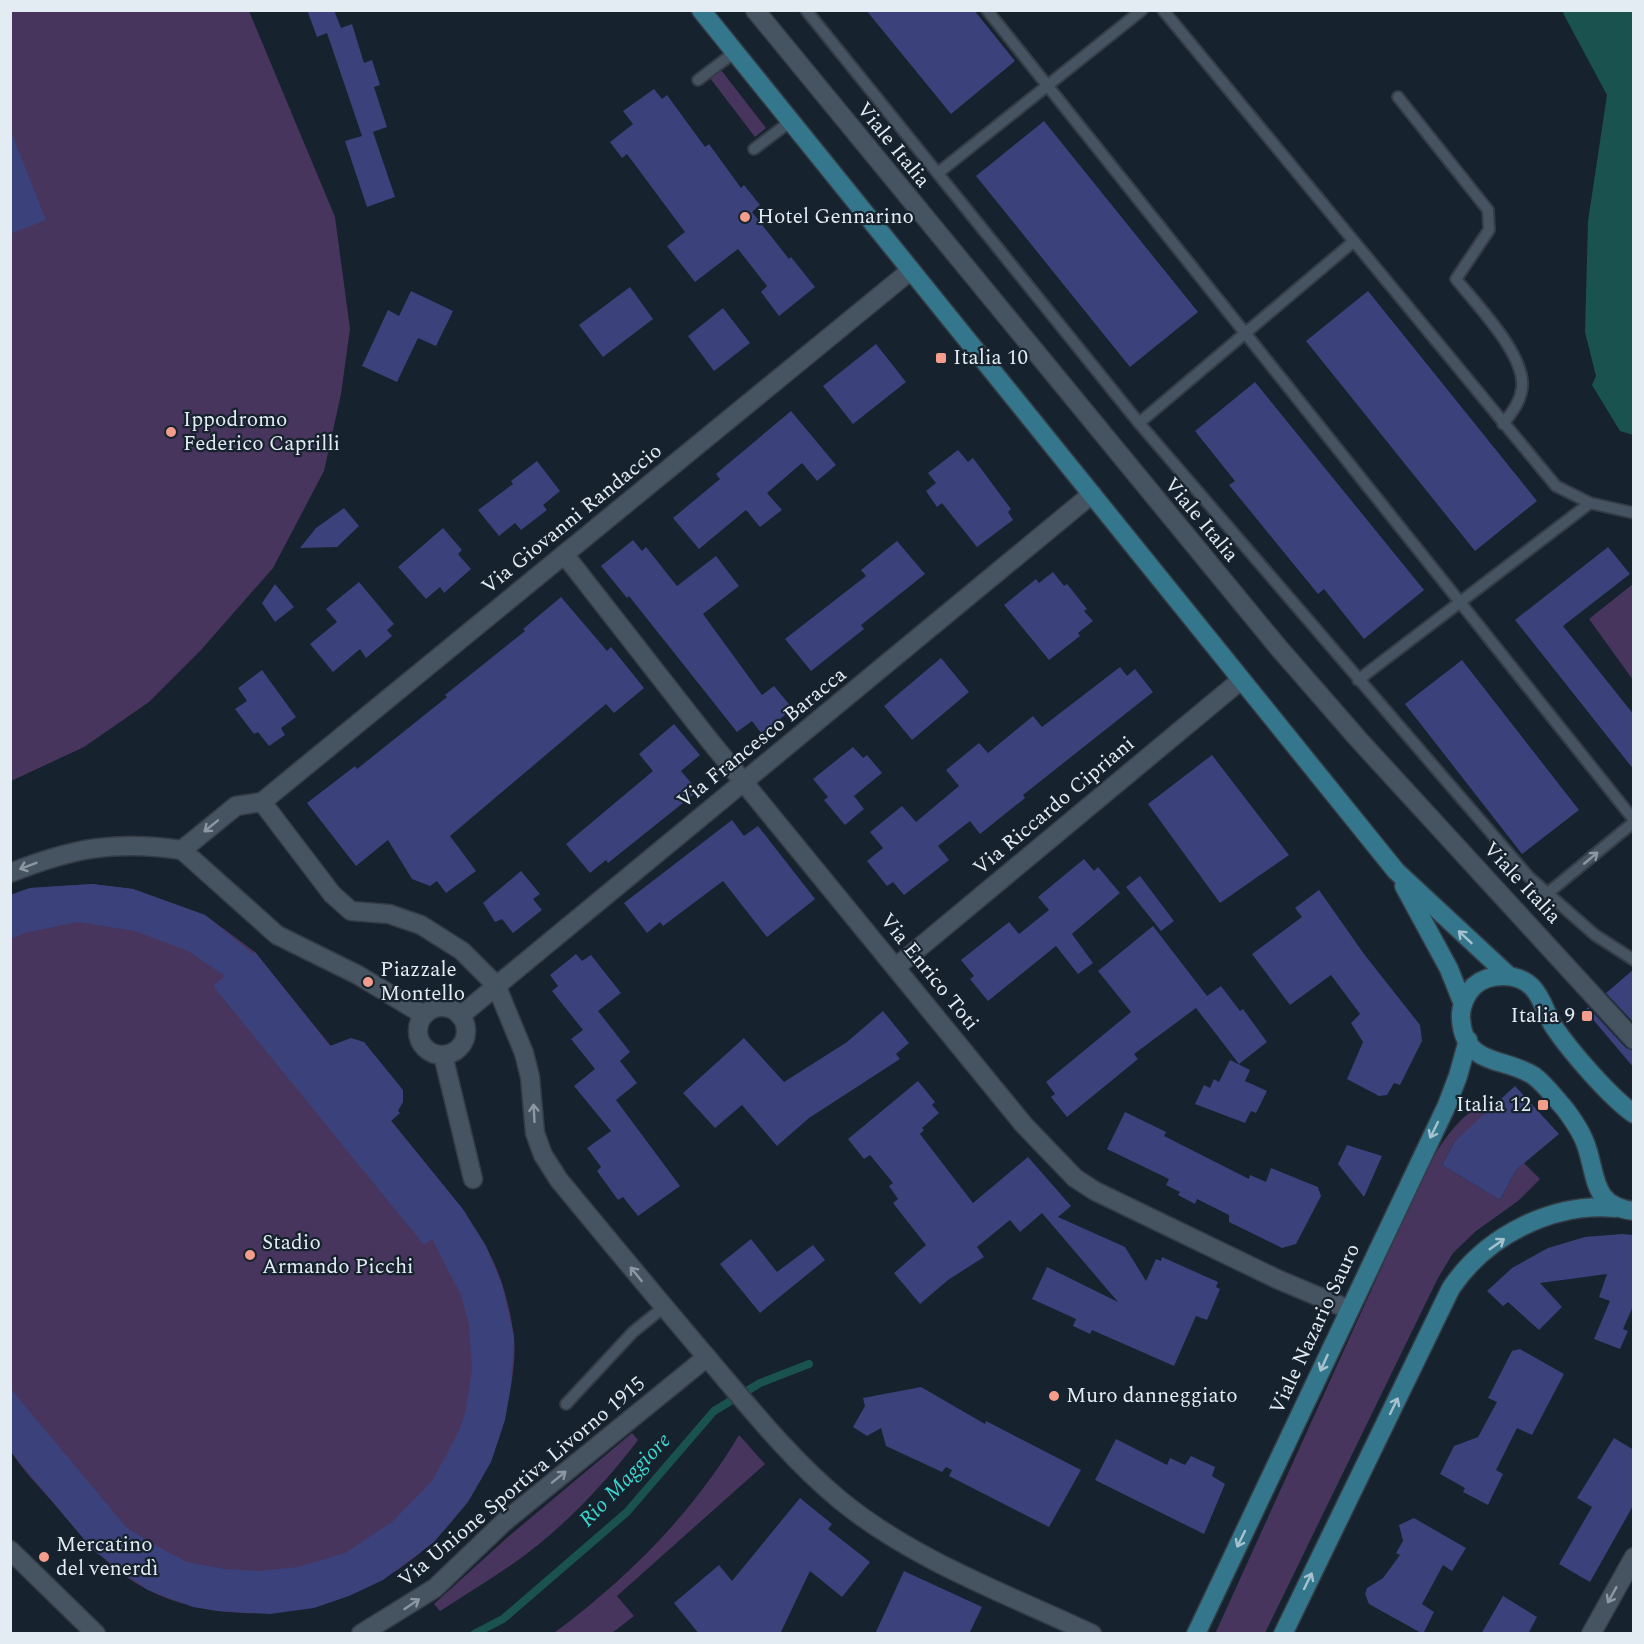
<svg xmlns="http://www.w3.org/2000/svg" width="1644" height="1644" viewBox="0 0 1644 1644" font-family="Spectral,serif">
<rect width="100%" height="100%" fill="#16222d"/>
<!-- green -->
<path fill="#48355d" d="M11,11H249L335,217L350,329L341,394L324,471L273,568L201,650L149,702L84,747L11,781Z
M721,70L766,128L755,137L710,78Z
M1633,584V680L1589,619Z
M92,884L133,889L205,915L255,952L465,1212C472,1225 481,1236 487,1249C502,1276 510,1307 514,1337C516,1358 512,1382 508,1402C485,1529 371,1619 242,1613C209,1611 176,1605 146,1589C111,1570 87,1543 62,1513C50,1498 19,1467 12,1452C7,1442 11,1357 11,1338C11,1190 11,1043 11,895L30,888Z
M1483,1104L1490,1111L1455,1141L1442,1165L1500,1200L1516,1170L1524,1163L1540,1179L1518,1201L1476,1231L1453,1253L1437,1280L1265,1633L1215,1634L1429,1163C1445,1139 1457,1118 1483,1104Z
M632,1433L638,1440C604,1485 561,1530 514,1563C490,1580 465,1595 440,1611L434,1604L509,1536Z
M739,1435L765,1464L617,1596L634,1616L612,1633H554C627,1579 693,1513 739,1435Z"/>
<!-- water -->
<path fill="#1a524f" d="M1565,10L1633,11V435L1620,431L1592,385L1596,376L1585,332L1588,221L1607,95L1563,13Z"/>
<g fill="none" stroke-linecap="round" stroke-linejoin="round">
<!-- stream -->
<path stroke="#1a524f" stroke-width="8" d="M474,1634L503,1619L627,1512L714,1411L760,1383L809,1364"/>
</g>
<!-- building -->
<path fill="#3b417b" d="M307,10H334L341,28L352,24L364,63L372,60L380,85L374,87L387,127L367,134L373,132L395,197L367,207L345,141L362,136L327,33L317,37Z
M866,10H974L1015,61L951,114Z
M654,89L662,99L667,95L705,147L709,144L741,188L744,185L760,205L752,212L789,259L791,257L815,287L779,316L761,292L767,286L738,249L695,282L667,246L685,232L627,154L622,158L610,142L633,124L623,111Z
M1044,121L1198,312L1130,367L976,176Z
M12,134L46,220L10,234V135Z
M630,287L653,319L603,357L579,325Z
M411,291L453,311L436,346L418,338L397,382L362,366L388,310L399,316Z
M1368,291L1537,501L1475,551L1306,341Z
M723,308L750,343L714,371L688,336Z
M876,344L906,382L853,424L823,386Z
M1255,382L1424,590L1364,639L1324,589L1318,594L1229,485L1235,481L1195,431Z
M791,411L836,465L817,481L802,463L767,493L782,510L760,527L746,510L699,549L673,518L720,479L716,474Z
M958,450L968,462L973,458L1011,509L1008,512L1013,520L977,547L942,503L937,507L926,491L936,483L928,473Z
M537,461L560,491L543,505L547,510L521,530L515,523L499,536L478,510L513,484L511,481Z
M344,508L359,526L337,547L300,548L316,528Z
M443,528L462,550L458,554L471,569L444,593L440,587L426,599L398,567Z
M633,540L642,551L646,547L677,586L716,556L739,586L703,614L762,695L774,686L793,709L761,733L752,721L737,732L629,596L627,598L601,566Z
M897,541L925,574L861,625L864,629L811,671L785,639L866,576L861,570Z
M1608,547L1630,574L1563,626L1634,715V770L1515,620Z
M1053,572L1064,586L1067,584L1087,609L1084,611L1093,621L1078,633L1080,636L1049,660L1004,605L1036,579L1039,583Z
M359,582L394,624L387,630L392,636L366,658L360,649L333,672L310,644L337,622L326,609Z
M275,584L294,607L275,622L262,603Z
M561,597L607,651L611,647L644,688L614,713L606,704L450,836L476,871L446,893L437,881L430,886L412,879L388,840L356,866L307,803L355,766L357,769L447,697L445,695L525,631L523,629Z
M941,658L969,692L912,740L884,706Z
M1462,660L1579,810L1522,854L1405,704Z
M1120,667L1127,676L1135,669L1153,692L1023,795L1025,798L980,834L970,821L938,846L949,860L904,895L893,882L887,886L867,861L883,848L870,832L902,806L916,822L959,786L946,770L979,743L988,753L1033,716L1042,727Z
M262,670L296,717L281,728L285,735L269,746L258,732L254,734L235,709L247,701L238,688Z
M674,724L700,755L681,771L698,791L608,863L606,860L590,873L566,844L653,771L639,754Z
M853,747L863,758L867,755L882,773L854,796L864,809L845,825L824,800L828,797L813,779Z
M1212,755L1289,855L1220,903L1148,804Z
M732,820L744,836L758,826L815,899L767,937L723,881L663,926L660,922L647,933L624,903Z
M1084,859L1094,871L1098,867L1120,893L1072,934L1093,963L1078,974L1056,946L988,1001L970,979L974,976L961,960L1009,922L1019,934L1049,910L1038,897Z
M521,871L540,894L533,899L542,910L513,933L502,919L495,922L483,903Z
M1140,876L1174,921L1161,931L1126,887Z
M92,884L133,889L205,915L253,954L255,952L330,1046L351,1038L364,1042L403,1090V1102L398,1111L400,1113L391,1121L462,1208L486,1246L502,1285L514,1337L511,1385L505,1420L491,1462L468,1502L434,1542L383,1580L349,1596L314,1608L270,1614L217,1611L193,1607L148,1590L93,1550L10,1451V1388L126,1527L151,1543L187,1562L224,1569L259,1571L298,1567L345,1553L392,1522L432,1481L458,1433L466,1410L472,1369L469,1324L461,1295L432,1239L424,1245L213,986L225,976L188,951L135,931L78,922L24,933L10,939V895L30,888Z
M1319,890L1364,954L1420,1025L1422,1041L1400,1085L1394,1083L1387,1095L1379,1096L1347,1079L1363,1042L1351,1023L1360,1014L1331,975L1290,1005L1252,954L1302,917L1295,908Z
M1153,926L1207,996L1221,986L1240,1011L1243,1009L1267,1042L1239,1064L1196,1008L1134,1054L1138,1059L1067,1117L1051,1097L1055,1094L1046,1082L1131,1012L1098,971Z
M576,954L582,961L591,955L621,993L598,1011L630,1052L620,1061L637,1083L616,1100L680,1186L638,1216L623,1197L618,1200L597,1171L601,1167L587,1148L611,1131L574,1086L595,1069L571,1039L583,1030L552,991L558,986L550,975Z
M1634,969V1023L1606,993Z
M1588,1007L1626,1048L1634,1051V1068L1585,1010Z
M883,1011L909,1043L896,1054L900,1059L809,1118L777,1146L742,1105L715,1128L683,1093L744,1038L784,1082L847,1042Z
M1230,1060L1250,1070L1245,1081L1267,1091L1256,1113L1251,1111L1245,1123L1195,1104L1204,1085L1210,1088L1214,1079L1219,1082Z
M918,1081L935,1102L932,1105L939,1113L922,1128L924,1130L920,1134L973,1203L1028,1157L1071,1206L1058,1217L1125,1247L1146,1281L1156,1259L1161,1261L1162,1257L1218,1282L1216,1287L1220,1289L1207,1320L1196,1316L1174,1366L1092,1330L1090,1334L1073,1326L1076,1319L1032,1299L1047,1267L1118,1302L1042,1213L1020,1232L1010,1220L977,1247L984,1257L948,1280L920,1304L894,1273L926,1245L893,1203L898,1199L889,1186L893,1183L870,1155L864,1159L848,1139Z
M1515,1086L1559,1134L1516,1170L1500,1200L1442,1165L1455,1141Z
M1125,1112L1166,1132L1164,1136L1249,1179L1250,1175L1266,1182L1271,1168L1318,1187L1321,1196L1296,1244L1282,1248L1229,1222V1215L1197,1199L1195,1204L1178,1195L1180,1192L1166,1185L1169,1179L1107,1149Z
M1347,1145L1382,1156L1364,1197L1338,1164Z
M1622,1234L1634,1235V1304L1623,1329L1628,1331L1620,1349L1594,1339L1610,1301L1599,1297L1607,1274L1540,1283L1562,1307L1539,1330L1508,1302L1503,1306L1487,1291L1512,1268L1548,1248L1585,1237Z
M751,1239L777,1272L813,1245L825,1260L760,1313L720,1264Z
M1520,1349L1564,1374L1532,1435L1517,1428L1496,1470L1503,1474L1488,1505L1463,1492L1465,1488L1440,1474L1454,1446L1478,1437L1497,1402L1488,1398L1512,1351Z
M921,1387L985,1424L986,1421L1081,1470L1049,1527L949,1476L952,1470L946,1467L942,1472L886,1446L881,1428L867,1436L853,1427L865,1406L863,1398Z
M1614,1438L1634,1450V1504L1590,1582L1559,1564L1592,1507L1577,1498Z
M1116,1439L1167,1465L1170,1458L1185,1465L1191,1456L1215,1467L1212,1476L1225,1484L1204,1534L1095,1480Z
M800,1498L832,1524L828,1529L870,1562L842,1597L810,1571L780,1634H699L674,1603L719,1565L732,1581Z
M1414,1518L1466,1548L1452,1571L1443,1565L1422,1604L1434,1612L1423,1634L1369,1604L1365,1594L1367,1588L1383,1578L1400,1555L1396,1553L1403,1541L1399,1525Z
M904,1571L982,1607L969,1634H875Z
M1503,1596L1537,1617L1528,1634H1481Z"/>
<g fill="none" stroke-linecap="round" stroke-linejoin="round">
<!-- lane casing -->
<g stroke="#343c46" stroke-width="14">
<path id="lane" d="M806,10L1139,423L1529,877L1595,935L1634,960
M987,10L1634,820
M1163,10L1556,486L1590,503L1634,513
M698,80L735,52
M1398,97L1488,210L1489,230L1456,279C1476,304 1526,355 1522,388C1520,403 1512,412 1503,424
M754,149L791,121
M938,173L1142,10
M1139,423L1353,242
M1358,680L1590,503
M1548,893L1634,822
M566,1404L633,1332L664,1307"/>
</g>
<!-- street casing -->
<g stroke="#343c46" stroke-width="21">
<path id="street" d="M755,10L1278,647L1359,740L1634,1040
M564,554L710,741L1024,1125L1075,1178L1095,1191L1277,1279L1348,1309
M262,802L332,894L351,911L389,914L421,925L462,951L496,985L524,1053L530,1077L535,1133L543,1155L559,1180C611,1243 663,1306 716,1368C755,1414 793,1461 840,1500C913,1560 1007,1594 1092,1634
M262,802L910,271
M182,850L277,935L358,975L424,1015
M10,873C73,848 115,840 182,850L236,806L262,802
M896,967L1241,680
M418 1031a24 24 0 1 1 48 0a24 24 0 1 1-48 0Z
M460,1016L1092,494
M443,1055L473,1179
M10,1550L96,1634
M361,1634L435,1588L504,1522L707,1357
M1591,1634L1634,1557"/>
</g>
<!-- secondary casing -->
<g stroke="#343c46" stroke-width="21">
<path id="secondary" d="M701,10L1396,871L1509,976
M1404,886L1449,969L1463,1004
M1634,1114C1609,1096 1571,1052 1554,1027C1546,1015 1543,998 1532,987C1525,980 1514,976 1503,976C1493,976 1482,979 1474,986C1466,994 1460,1007 1461,1019C1464,1067 1506,1057 1534,1076C1546,1085 1555,1098 1565,1109C1574,1121 1583,1134 1587,1148C1597,1179 1593,1206 1634,1211
M1196,1634L1447,1105L1458,1076L1468,1040
M1283,1634L1451,1288C1487,1235 1553,1202 1616,1208"/>
</g>
<!-- lane -->
<use href="#lane" stroke="#465360" stroke-width="10"/>
<!-- street -->
<use href="#street" stroke="#465360" stroke-width="18"/>
<!-- secondary -->
<use href="#secondary" stroke="#34778c" stroke-width="18"/>
</g>
<!-- one-way arrows -->
<defs><path id="oneway-shaft" d="M-6 0H5M1.5-3L5.5 0L1.5 3" fill="none" stroke-width="1.6" stroke-linecap="round" stroke-linejoin="round" transform="scale(1.5)"/></defs>
<g stroke="#8d97a2">
<use href="#oneway-shaft" transform="translate(211 826) rotate(141)"/>
<use href="#oneway-shaft" transform="translate(1591 858) rotate(-40)"/>
<use href="#oneway-shaft" transform="translate(28 866) rotate(159)"/>
<use href="#oneway-shaft" transform="translate(534 1113) rotate(-93)"/>
<use href="#oneway-shaft" transform="translate(636 1274) rotate(-129)"/>
<use href="#oneway-shaft" transform="translate(559 1477) rotate(-39)"/>
<use href="#oneway-shaft" transform="translate(1612 1595) rotate(119)"/>
<use href="#oneway-shaft" transform="translate(412 1604) rotate(-34)"/>
</g>
<g stroke="#a6c2cf">
<use href="#oneway-shaft" transform="translate(1465 937) rotate(-137)"/>
<use href="#oneway-shaft" transform="translate(1434 1130) rotate(116)"/>
<use href="#oneway-shaft" transform="translate(1497 1244) rotate(-35)"/>
<use href="#oneway-shaft" transform="translate(1324 1363) rotate(114)"/>
<use href="#oneway-shaft" transform="translate(1394 1406) rotate(-64)"/>
<use href="#oneway-shaft" transform="translate(1241 1539) rotate(116)"/>
<use href="#oneway-shaft" transform="translate(1308 1581) rotate(-64)"/>
</g>
<!-- markers -->
<g fill="#f49d8d" stroke="#16222d" stroke-width="2">
<circle cx="745" cy="217" r="6"/>
<rect x="935" y="352" width="12" height="12" rx="3"/>
<circle cx="171" cy="432" r="6"/>
<circle cx="368" cy="982" r="6"/>
<rect x="1581" y="1010" width="12" height="12" rx="3"/>
<rect x="1537" y="1099" width="12" height="12" rx="3"/>
<circle cx="250" cy="1255" r="6"/>
<circle cx="1054" cy="1396" r="6"/>
<circle cx="44" cy="1557" r="6"/>
</g>
<g text-anchor="middle" dominant-baseline="central" stroke-width="4.5" stroke-linejoin="round" paint-order="stroke">
<!-- street labels -->
<g font-size="21" fill="#e3ebf3" stroke="#16222d">
<text transform="translate(893 145) rotate(51)">Viale Italia</text>
<text transform="translate(572 519) rotate(-39)">Via Giovanni Randaccio</text>
<text transform="translate(1201 520) rotate(50)">Viale Italia</text>
<text transform="translate(762 738) rotate(-39)">Via Francesco Baracca</text>
<text transform="translate(1054 806) rotate(-40)">Via Riccardo Cipriani</text>
<text transform="translate(1522 883) rotate(47)">Viale Italia</text>
<text transform="translate(929 972) rotate(51)">Via Enrico Toti</text>
<text transform="translate(1315 1329) rotate(-65)">Viale Nazario Sauro</text>
<text transform="translate(522 1482) rotate(-40)">Via Unione Sportiva Livorno 1915</text>
</g>
<!-- poi labels -->
<g font-size="21" fill="#e3ebf3" stroke="#16222d" text-anchor="start">
<text x="757" y="217">Hotel Gennarino</text>
<text x="953" y="358">Italia 10</text>
<text x="183" y="420">Ippodromo<tspan x="183" dy="24">Federico Caprilli</tspan></text>
<text x="380" y="970">Piazzale<tspan x="380" dy="24">Montello</tspan></text>
<text x="1575" y="1016" text-anchor="end">Italia 9</text>
<text x="1531" y="1105" text-anchor="end">Italia 12</text>
<text x="262" y="1243">Stadio<tspan x="262" dy="24">Armando Picchi</tspan></text>
<text x="1066" y="1396">Muro danneggiato</text>
<text x="56" y="1545">Mercatino<tspan x="56" dy="24">del venerdì</tspan></text>
</g>
<!-- water labels -->
<g font-size="22" font-style="italic" fill="#3bd8d1" stroke="#16222d">
<text transform="translate(625 1480) rotate(-46)">Rio Maggiore</text>
</g>
</g>
<!-- border -->
<rect width="1644" height="1644" fill="none" stroke="#e3ebf3" stroke-width="24"/>
</svg>
